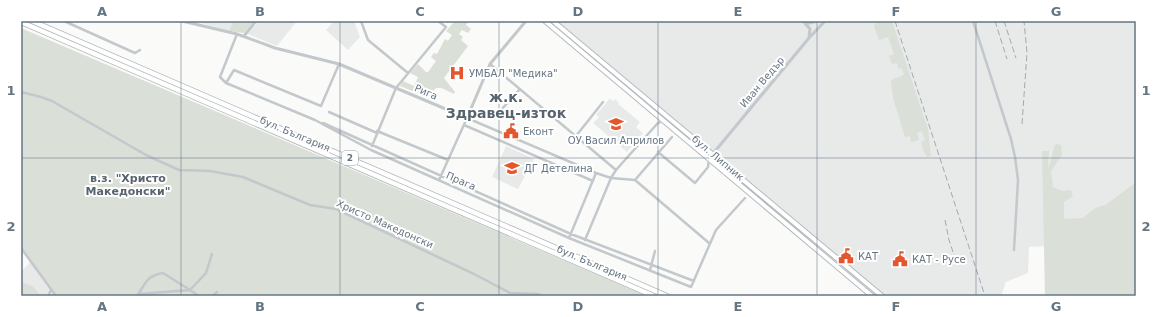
<svg xmlns="http://www.w3.org/2000/svg" width="1157" height="317" viewBox="0 0 1157 317" font-family="'DejaVu Sans',sans-serif">
<rect width="100%" height="100%" fill="#fafaf8"/>
<!-- built -->
<path fill="#e8e9e9" d="M194,21H233L229,31Z
M259,21H297L277,46L248,34Z
M334,21H354L360,37L348,50L326,30Z
M549,21H1136V182L1049,246L1029,247L1028,273L1006,282L1001,296H875L814,242L785,219Z
M610,98L613,101L615,99L619,103L618,104L640,122L636,127L643,133L627,152L593,123L599,117L596,115Z
M506,146L534,159L518,189L492,177Z
M35,257L62,296H41L33,286L21,282V272Z"/>
<!-- green -->
<path fill="#dadfd7" d="M233,21H254L244,33L229,31Z
M455,21H469L466,25L471,29L468,33L462,30L459,34L463,37L461,40L468,46L444,78L455,92L454,94C441,88 436,82 429,98L400,86L403,81L414,86L418,77L410,73L418,64L426,72H428L436,61L431,57L434,53L437,54L445,39L448,41L452,35L446,31Z
M881,21H892L928,129L931,156L927,157L924,152L921,142L925,140L922,131L917,133L919,140L911,142L910,136L905,137L893,98L891,80L904,75L902,68L899,69L897,63L892,64L889,56L894,54L888,37L879,40L874,26L876,23Z
M21,28L647,296H56L21,249Z
M1056,144L1061,145L1062,155L1051,171L1053,187L1063,191L1071,190L1073,196L1064,202V219L1083,218L1095,208L1105,205L1136,182V296H1045L1042,151H1049L1048,168C1053,160 1051,151 1056,144Z
M21,282L33,286L41,296H21Z"/>
<g fill="none" stroke-linecap="round" stroke-linejoin="round">
<!-- primary casing -->
<g stroke="#b5babe" stroke-width="6">
<path id="primary" d="M545,21L872,296
M553,21L882,296"/>
</g>
<!-- trunk casing -->
<g stroke="#b4b9bd" stroke-width="6">
<path id="trunk" d="M32,21L667,296
M21,22L654,296"/>
</g>
<!-- minor -->
<path stroke="#c3c8cc" stroke-width="2.5" d="M64,21L135,53L140,50
M361,21L368,40L408,73
M973,21L1011,139L1015,157L1018,180L1014,250
M237,34L220,77L226,83L315,120L371,150L569,238L691,287L716,230L745,198
M490,64L616,170
M226,83L234,70L321,106L339,64
M21,92L41,97L52,101L146,155L179,170L210,171L243,177L310,205L336,209L474,274L510,293L539,294L542,296
M329,112L377,133
M507,117L501,113V110L520,89
M323,123L571,234L694,281
M464,125L593,181
M377,131L448,160
M576,136L603,102
M372,146L396,88L446,27L438,21
M658,152L695,183L708,167L709,159
M439,180L467,118L596,173L611,178L635,180L709,243
M635,180L672,137
M569,238L596,173
M585,240L611,178L616,170L657,124L663,120
M21,248L56,296
M650,270L655,251
M139,294L190,290L199,296
M48,296L51,290
M137,296C146,284 145,276 163,273L190,290L206,273L212,254
M212,296L217,292"/>
<!-- tertiary -->
<path stroke="#c3c8cc" stroke-width="3" d="M182,21L237,34L275,48L339,64L467,118L490,64L526,21
M803,21L810,29L809,37
M805,22L809,23L818,21
M244,36L256,21
M711,156L809,38L825,21"/>
<!-- primary -->
<use href="#primary" stroke="#fff" stroke-width="4"/>
<!-- trunk -->
<use href="#trunk" stroke="#fff" stroke-width="4.5"/>
<!-- rail -->
<path stroke="#a2aab0" stroke-width="1" stroke-dasharray="6 3" stroke-linecap="butt" d="M895,21L985,296
M995,21L1007,59
M1004,21L1016,58
M1022,124L1027,53L1024,21
M945,220L949,240L957,264"/>
</g>
<!-- grid -->
<path fill="none" stroke="#657683" stroke-width="1" stroke-opacity="0.55" d="M181,21V296M340,21V296M499,21V296M658,21V296M817,21V296M976,21V296M21,158H1136"/>
<!-- icons -->
<defs>
<g id="hospital-bare" transform="scale(1.2)"><path d="M-5-5h3v3.5h4V-5h3V5h-3V1.5h-4V5h-3Z" fill="#e4572e" stroke="#fff" stroke-width="2.5" paint-order="stroke"/></g>
<g id="school-bare" transform="scale(1.2)"><path d="M0-5L7-2L0 1L-7-2ZM-4 1L0 2.5L4 1V4Q0 6-4 4Z" fill="#e4572e" stroke="#fff" stroke-width="2.5" paint-order="stroke"/></g>
<g id="civic-bare" transform="scale(1.2)"><path d="M-.6-6.5H3V-4.5H.6V-3L4-1V1h2V6H-6V1h2V-1L-.6-3ZM-1.2 2.5V6h2.4V2.5Z" fill="#e4572e" stroke="#fff" stroke-width="2.5" paint-order="stroke"/></g>
</defs>
<g fill-rule="evenodd">
<use href="#hospital-bare" x="457" y="73"/>
<use href="#school-bare" x="616" y="124"/>
<use href="#civic-bare" x="511" y="131"/>
<use href="#school-bare" x="512" y="168"/>
<use href="#civic-bare" x="846" y="256"/>
<use href="#civic-bare" x="900" y="259"/>
</g>
<g text-anchor="middle" dominant-baseline="central" stroke-width="4" stroke-linejoin="round" paint-order="stroke">
<!-- shield labels -->
<rect fill="#fff" stroke="#939fa8" stroke-width="1" x="342" y="151" width="16" height="14" rx="3"/>
<g font-size="9" font-weight="bold" fill="#657683">
<text x="350" y="158">2</text>
</g>
<!-- poi labels -->
<g font-size="10" fill="#657683" stroke="#fff" text-anchor="start">
<text x="469" y="73">УМБАЛ "Медика"</text>
<text x="523" y="131">Еконт</text>
<text x="616" y="140" text-anchor="middle">ОУ Васил Априлов</text>
<text x="524" y="168">ДГ Детелина</text>
<text x="858" y="256">КАТ</text>
<text x="912" y="259">КАТ - Русе</text>
</g>
<!-- street labels -->
<g font-size="10" fill="#657683" stroke="#fff">
<text transform="translate(762 82) rotate(-50)">Иван Ведър</text>
<text transform="translate(426 92) rotate(23)">Рига</text>
<text transform="translate(295 134) rotate(23)">бул. България</text>
<text transform="translate(718 158) rotate(40)">бул. Липник</text>
<text transform="translate(461 181) rotate(24)">Прага</text>
<text transform="translate(385 224) rotate(24)">Христо Македонски</text>
<text transform="translate(592 263) rotate(23)">бул. България</text>
</g>
<!-- neighbourhood labels -->
<g font-size="11" font-weight="bold" fill="#57646e" stroke="#fff">
<text x="128" y="178">в.з. "Христо<tspan x="128" dy="13">Македонски"</tspan></text>
</g>
<!-- district labels -->
<g font-size="14" font-weight="bold" fill="#57646e" stroke="#fff">
<text x="506" y="97">ж.к.<tspan x="506" dy="16">Здравец-изток</tspan></text>
</g>
</g>
<!-- border -->
<rect width="1157" height="317" fill="none" stroke="#ffffff" stroke-width="44"/>
<rect x="22" y="22" width="1113" height="273" fill="none" stroke="#657683" stroke-width="1.5"/>
<g font-size="13" text-anchor="middle" font-weight="bold" fill="#657683">
<text x="102" y="16">A</text>
<text x="260" y="16">B</text>
<text x="420" y="16">C</text>
<text x="578" y="16">D</text>
<text x="738" y="16">E</text>
<text x="896" y="16">F</text>
<text x="1056" y="16">G</text>
<text x="11" y="95">1</text>
<text x="1146" y="95">1</text>
<text x="11" y="231">2</text>
<text x="1146" y="231">2</text>
<text x="102" y="311">A</text>
<text x="260" y="311">B</text>
<text x="420" y="311">C</text>
<text x="578" y="311">D</text>
<text x="738" y="311">E</text>
<text x="896" y="311">F</text>
<text x="1056" y="311">G</text>
</g>
</svg>
